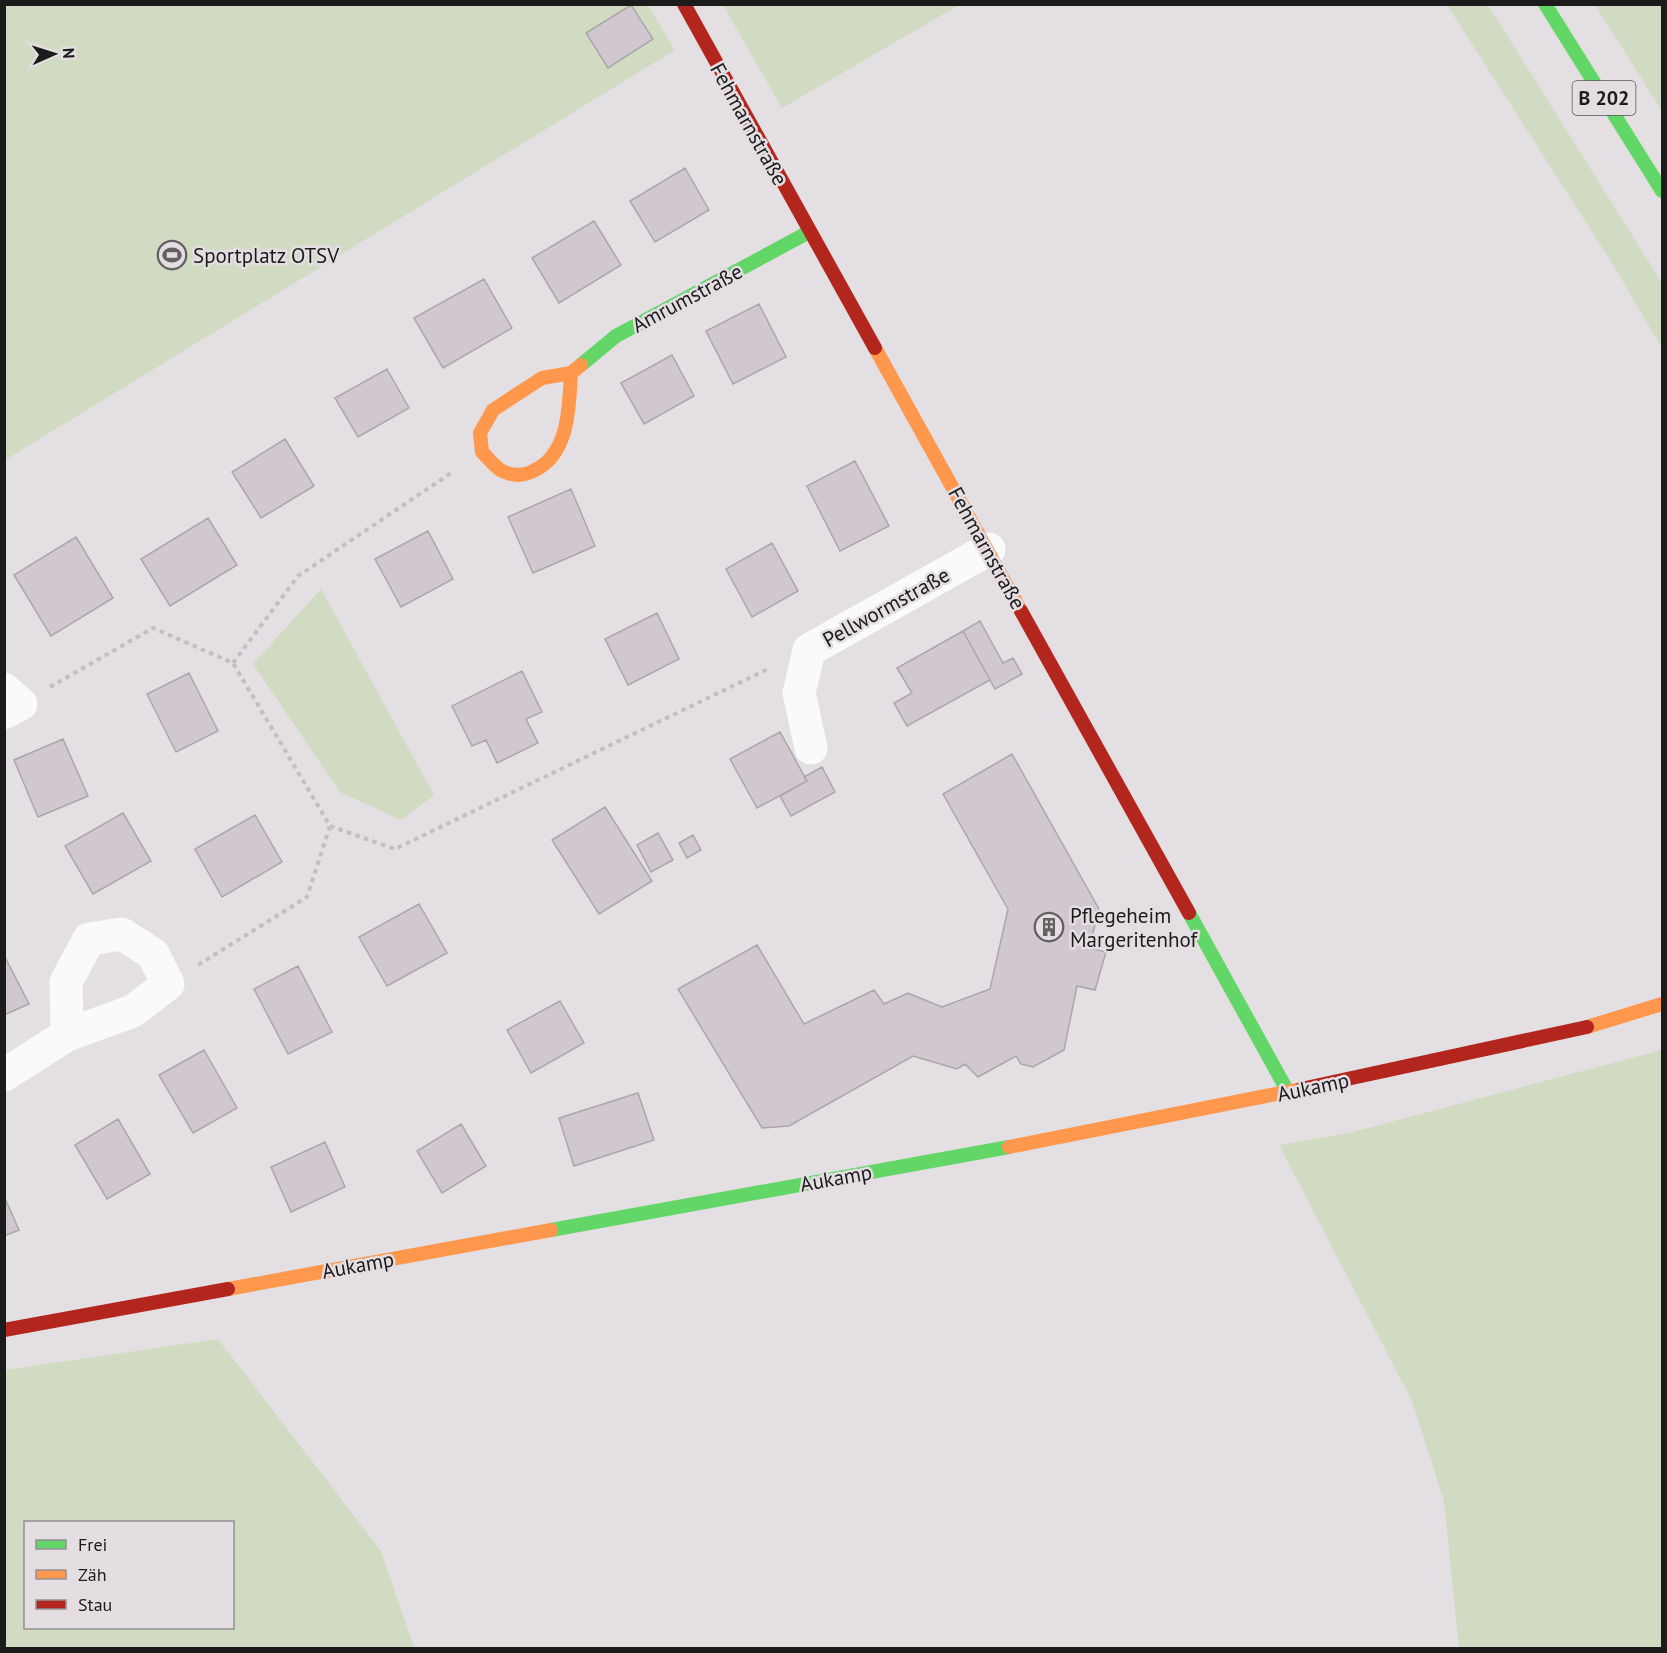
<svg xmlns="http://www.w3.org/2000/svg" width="1667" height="1653" viewBox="0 0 1667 1653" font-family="'PT Sans',sans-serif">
<rect width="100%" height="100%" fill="#e3dfe2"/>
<!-- green -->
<path fill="#d1dbc2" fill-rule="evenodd" d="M5,5H648L675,50L5,460Z
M723,5H959L782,108Z
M1447,5H1488L1662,283V348L1612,263Z
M1595,5H1662V111Z
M321,589L434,795L401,820L340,792L253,664Z
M1662,1050V1648H1459L1444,1501L1412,1401L1279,1145L1353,1132Z
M218,1339L381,1551L414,1648H5V1370ZM232,1522V1628H26V1522Z"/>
<!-- building -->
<path fill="#d1c7d0" stroke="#a9a7a9" stroke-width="1.5" d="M631,5L653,39L608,68L586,33Z
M685,168L709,210L655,242L630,201Z
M594,221L621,265L559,303L532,258Z
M484,279L512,328L443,368L414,318Z
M759,304L786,357L733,384L706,331Z
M672,355L694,396L644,424L621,383Z
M387,369L409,408L358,437L335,398Z
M285,439L314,486L261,518L232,472Z
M855,461L889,526L840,551L807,486Z
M571,489L595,546L533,573L508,517Z
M208,518L237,565L170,606L141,559Z
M428,531L453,579L401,607L375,559Z
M76,537L113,598L51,636L14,575Z
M772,543L798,591L752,617L726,569Z
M657,613L679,659L628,685L605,639Z
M980,621L1003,663L1013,658L1022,674L995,689L963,631Z
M963,631L990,680L907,726L894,703L912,693L897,668Z
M522,671L542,712L526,719L538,743L497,763L486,740L472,746L452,706Z
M189,673L218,731L176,752L147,694Z
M780,732L807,781L757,808L730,759Z
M63,739L88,796L38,817L14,760Z
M1012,754L1099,909L1089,948L1106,952L1095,990L1077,986L1064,1050L1033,1067L1021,1064L1016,1056L978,1077L965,1064L957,1069L913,1056L789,1126L762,1128L678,989L757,945L804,1024L874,990L884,1004L908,993L942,1007L990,989L1008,909L943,794Z
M822,767L835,792L791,816L780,796L807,781L804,777Z
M605,807L652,881L599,914L552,840Z
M123,813L151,861L93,894L65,846Z
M255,815L282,862L222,897L195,849Z
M658,833L673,860L651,872L637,845Z
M693,835L701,850L687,858L679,843Z
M419,904L447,953L387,986L359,937Z
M4,955L29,1004L4,1015Z
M298,966L332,1032L288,1054L254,989Z
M560,1001L584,1043L531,1073L507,1030Z
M204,1050L237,1108L193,1133L159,1075Z
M638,1093L654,1140L574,1166L559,1118Z
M118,1119L150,1174L107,1199L75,1145Z
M461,1124L486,1166L442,1193L417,1151Z
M325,1142L345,1187L291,1212L271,1167Z
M4,1196L19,1230L4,1236Z"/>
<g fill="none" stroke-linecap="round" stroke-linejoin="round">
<!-- path -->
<path stroke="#c1c0c1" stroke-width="4" stroke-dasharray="4.5 4.5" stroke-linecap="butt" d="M233,663L298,576L454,471
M50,687L153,628L233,663L330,826L307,897L198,965
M330,826L395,849L768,669"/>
<!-- street -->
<path stroke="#fbfafb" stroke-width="33" d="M4,689L21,704L4,713
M811,748L799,693L809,650L989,549
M4,1075L67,1035L133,1011L168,984L153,954L122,934L89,939L66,982L67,1035"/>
<!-- fast -->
<path stroke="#63d668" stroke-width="14" d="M1545,4L1662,191
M581,365L616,336L809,232
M1189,913L1288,1092
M551,1230L1009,1147"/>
<!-- slow -->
<path stroke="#ff974d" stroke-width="14" d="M875,348L1021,611
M571,373C569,408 569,455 533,471C524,476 513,476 502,471C495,467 488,458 482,452L480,433L493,410L542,378L571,373L581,365
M1587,1027L1662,1004
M1009,1147L1301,1089
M228,1289L551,1230"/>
<!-- jam -->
<path stroke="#b3261e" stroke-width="14" d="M684,4L875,348
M1021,611L1189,913
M1301,1089L1587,1027
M4,1330L228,1289"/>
</g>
<!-- icons -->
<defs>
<g id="stadium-ring" transform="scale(1.5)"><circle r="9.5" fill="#e4dee3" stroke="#626061" stroke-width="1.5"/><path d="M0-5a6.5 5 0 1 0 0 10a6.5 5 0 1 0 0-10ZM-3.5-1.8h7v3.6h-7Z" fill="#626061"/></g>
<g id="building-ring" transform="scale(1.5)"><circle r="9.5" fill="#e4dee3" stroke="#626061" stroke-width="1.5"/><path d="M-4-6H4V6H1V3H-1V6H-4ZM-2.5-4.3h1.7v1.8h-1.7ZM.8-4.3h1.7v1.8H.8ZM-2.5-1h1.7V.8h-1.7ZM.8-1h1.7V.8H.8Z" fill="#626061"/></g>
</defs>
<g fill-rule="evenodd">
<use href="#stadium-ring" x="172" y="255"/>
<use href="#building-ring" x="1049" y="927"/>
</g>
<g text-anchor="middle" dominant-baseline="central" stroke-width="5" stroke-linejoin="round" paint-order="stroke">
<!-- shield labels -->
<rect fill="#e4dee3" stroke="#585658" stroke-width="1.5" x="1572.5" y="81" width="63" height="34" rx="4.5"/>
<g font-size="20" font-weight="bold" fill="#1c1b1c">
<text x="1604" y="98">B 202</text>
</g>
<!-- street labels -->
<g font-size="21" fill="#1c1b1c" stroke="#e4dee3">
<text transform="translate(749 124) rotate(61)">Fehmarnstraße</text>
<text transform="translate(687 298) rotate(-28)">Amrumstraße</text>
<text transform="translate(987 548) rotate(61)">Fehmarnstraße</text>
<text transform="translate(886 607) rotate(-29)">Pellwormstraße</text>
<text transform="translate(1313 1087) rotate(-12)">Aukamp</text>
<text transform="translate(836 1178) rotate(-10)">Aukamp</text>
<text transform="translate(358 1265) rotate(-10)">Aukamp</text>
</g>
<!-- poi labels -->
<g font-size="21" fill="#1c1b1c" stroke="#e4dee3" text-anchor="start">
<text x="193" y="255">Sportplatz OTSV</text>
<text x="1070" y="915">Pflegeheim<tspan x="1070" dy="24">Margeritenhof</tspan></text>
</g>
</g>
<!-- border -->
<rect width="1667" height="1653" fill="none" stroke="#1c1b1c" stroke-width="12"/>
<!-- legend -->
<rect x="24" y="1521" width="210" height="108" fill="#e4dee3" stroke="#949093" stroke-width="1.5"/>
<rect x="36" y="1540" width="30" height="9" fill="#63d668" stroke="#949093" stroke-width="1.5"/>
<text x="78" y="1551" font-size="18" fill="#1c1b1c">Frei</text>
<rect x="36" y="1570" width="30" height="9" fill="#ff974d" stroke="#949093" stroke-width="1.5"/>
<text x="78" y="1581" font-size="18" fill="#1c1b1c">Zäh</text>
<rect x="36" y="1600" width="30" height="9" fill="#b3261e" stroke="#949093" stroke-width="1.5"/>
<text x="78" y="1611" font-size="18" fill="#1c1b1c">Stau</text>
<!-- north arrow -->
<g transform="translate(54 54) rotate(87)" stroke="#e4dee3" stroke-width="4.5" paint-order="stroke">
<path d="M0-4.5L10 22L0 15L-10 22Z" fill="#1c1b1c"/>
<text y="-9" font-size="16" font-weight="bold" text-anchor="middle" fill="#1c1b1c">N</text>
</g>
</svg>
